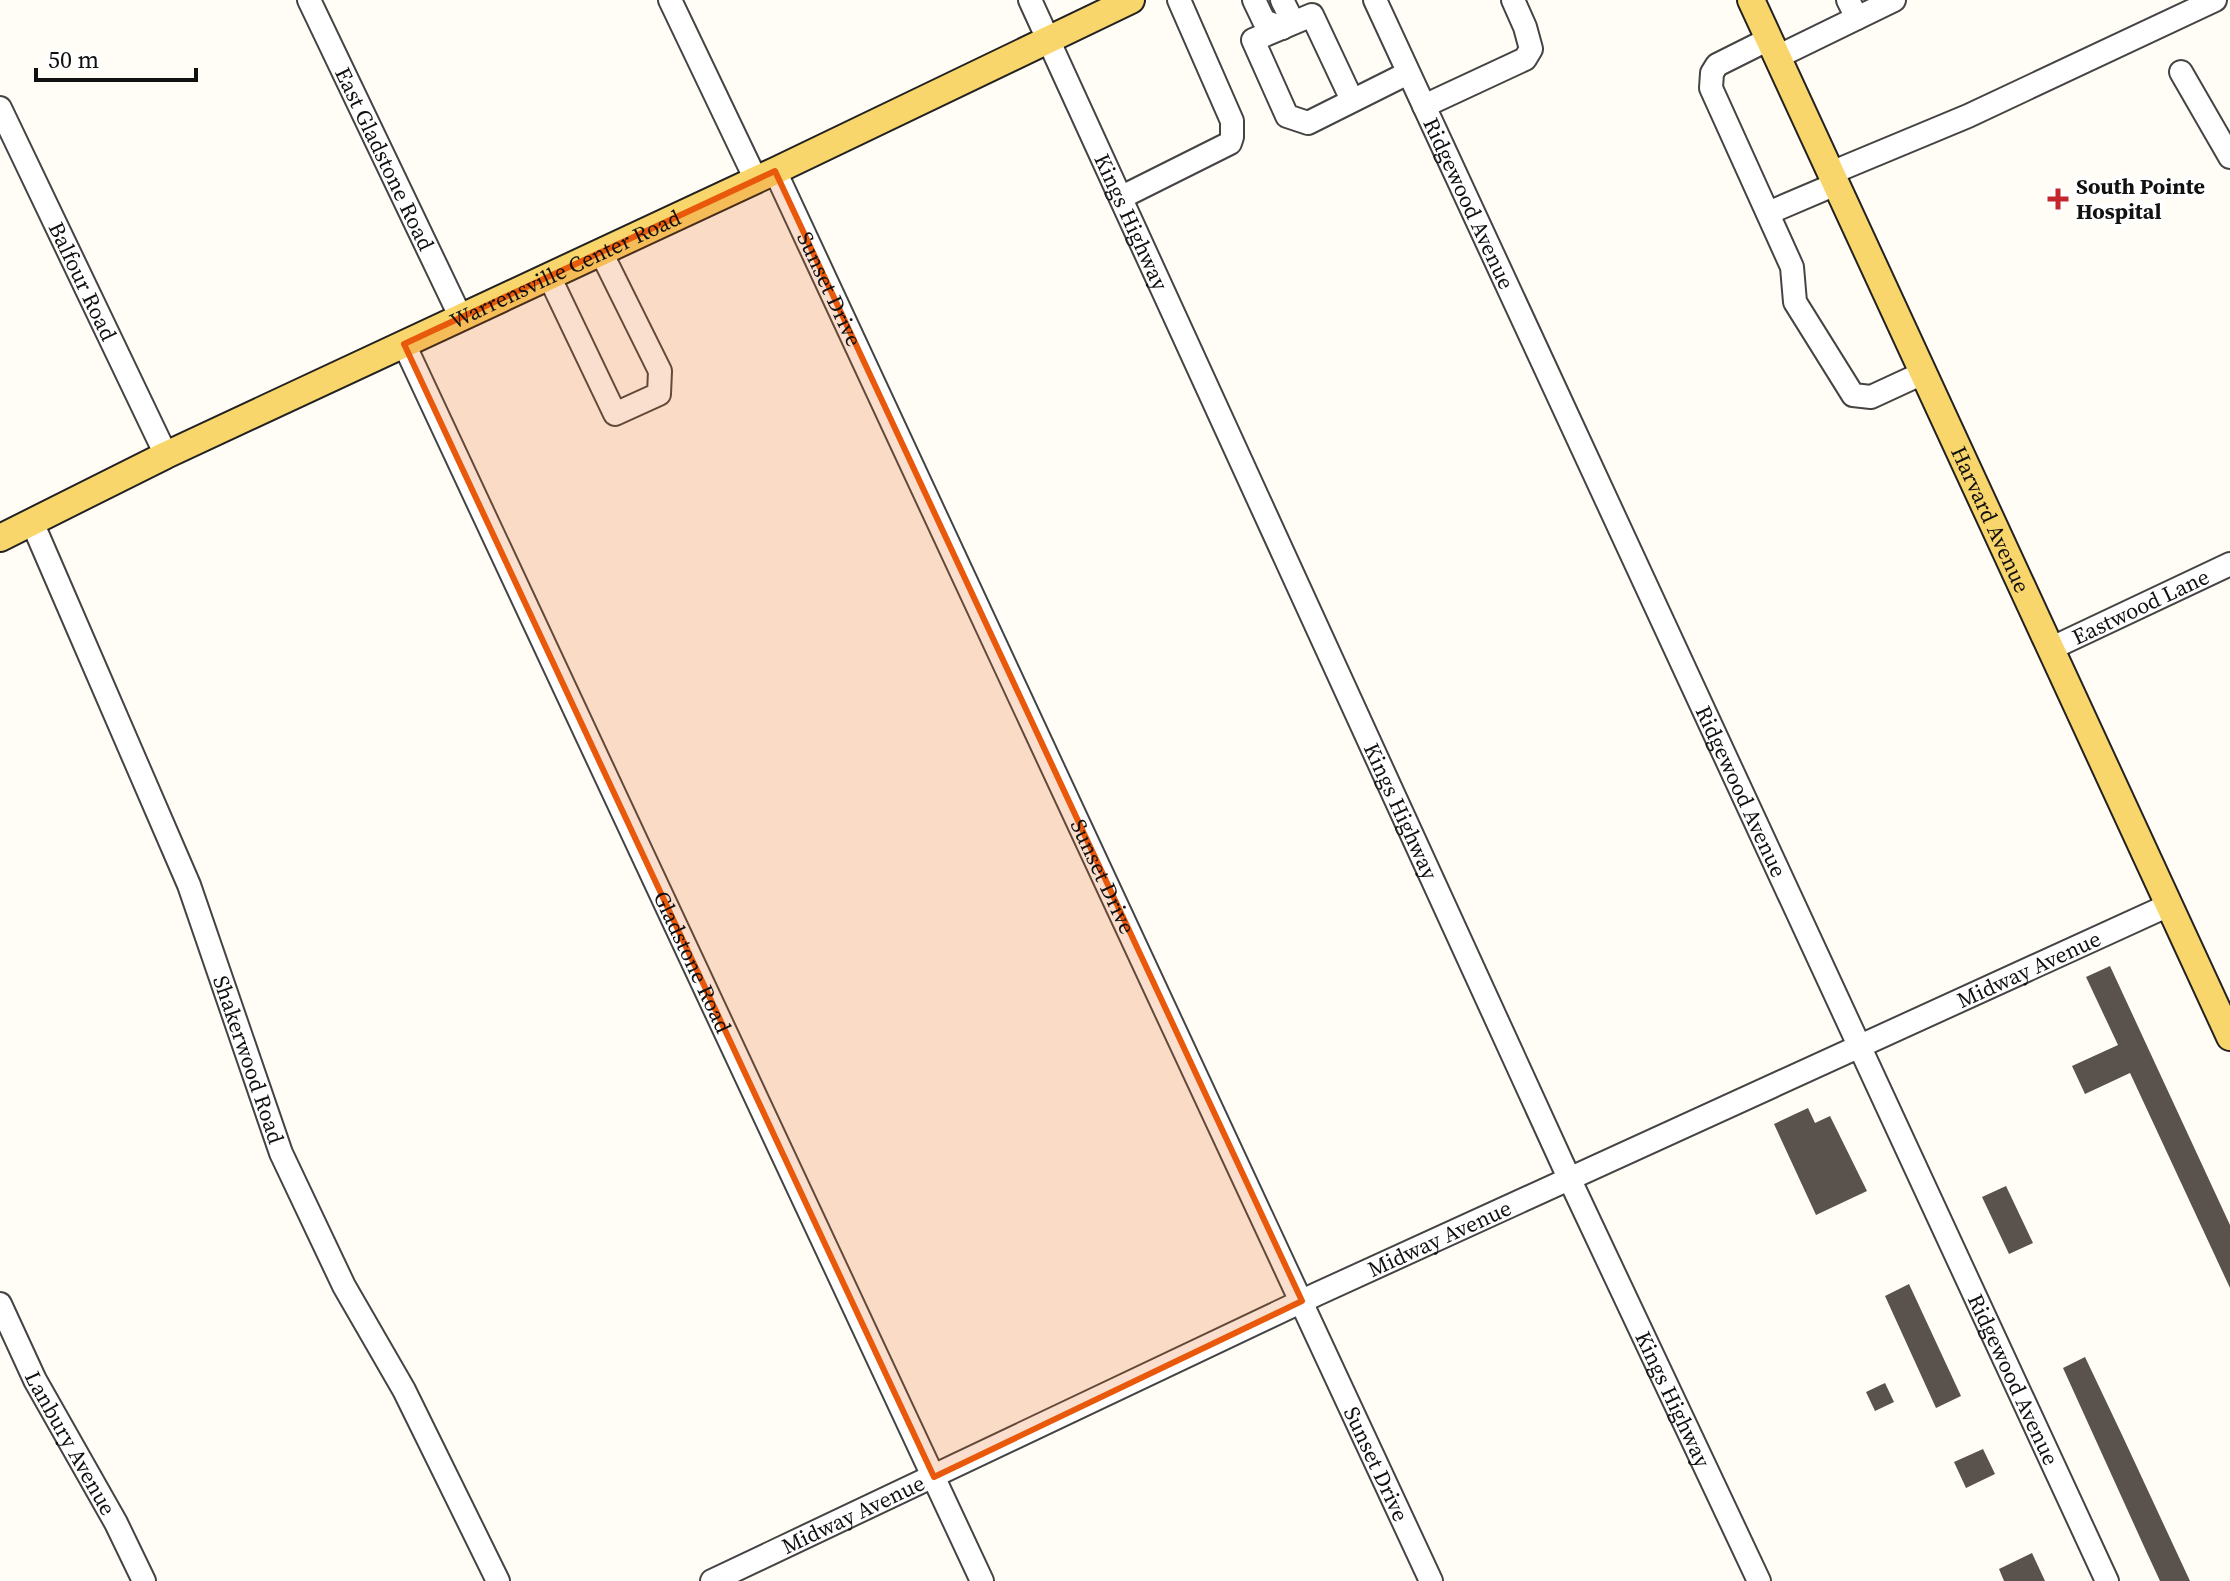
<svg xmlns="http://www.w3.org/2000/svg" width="2230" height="1581" viewBox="0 0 2230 1581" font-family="'Source Serif 4',serif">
<rect width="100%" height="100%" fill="#fffdf5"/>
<!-- building -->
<path fill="#5a524d" d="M2110,966L2230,1225V1288L2130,1073L2085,1094L2072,1066L2118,1045L2086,977Z
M1808,1108L1815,1123L1830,1116L1867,1191L1816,1215L1774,1124Z
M2006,1186L2033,1243L2009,1254L1982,1197Z
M1909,1284L1961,1396L1936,1408L1885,1296Z
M2085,1357L2123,1437L2190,1581H2160L2147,1553L2063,1368Z
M1885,1383L1894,1402L1875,1411L1866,1392Z
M1983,1449L1995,1474L1966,1488L1954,1462Z
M2032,1553L2045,1581H2004L1999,1569Z"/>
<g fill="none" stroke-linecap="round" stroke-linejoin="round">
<!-- minor casing -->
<g stroke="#444" stroke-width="26">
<g id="minor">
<path id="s1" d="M309,0L461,318"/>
<path d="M670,0L756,180"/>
<path id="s2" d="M1030,0L1569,1178L1759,1581"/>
<path d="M1254,0L1264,21L1282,28"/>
<path id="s3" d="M1375,0L2107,1581"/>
<path d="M1857,18L1894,0"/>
<path d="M1282,28L1289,14L1282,0"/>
<path d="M1769,39L1717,65L1712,73L1711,88L1792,267L1795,302L1853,395L1871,397L1923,373"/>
<path d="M1777,57L1857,18L1848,0"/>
<path d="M2181,72L2230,157"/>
<path d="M1352,100L1312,15L1253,40L1287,116L1308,123L1408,73"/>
<path d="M1424,106L1525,59L1531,49L1525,27L1513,0"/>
<path id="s4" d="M0,108L166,455"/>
<path id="s5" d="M775,171L1431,1581"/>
<path d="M1831,173L1968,116L2215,0"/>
<path d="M1122,197L1230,143L1232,137V121L1179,0"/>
<path d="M1768,213L1836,184"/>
<path d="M549,276L615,414L659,394L660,371L601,252"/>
<path id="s6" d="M404,344L982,1581"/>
<path id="s7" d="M32,522L189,885L281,1153L344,1286L404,1390L498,1581"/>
<path id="s8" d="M2050,649L2230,564"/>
<path id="s9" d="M0,1304L35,1380L116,1523L144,1581"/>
<path id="s10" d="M712,1581L1317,1294L2169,905"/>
</g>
</g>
<!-- major casing -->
<g stroke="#222" stroke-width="30">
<g id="major">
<path id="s11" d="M1751,0L2230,1037"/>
<path id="s12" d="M0,538L166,455L775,171L1131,0"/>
</g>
</g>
<!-- minor -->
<use href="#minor" stroke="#fff" stroke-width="22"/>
<!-- major -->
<use href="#major" stroke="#f9d66b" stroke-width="26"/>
</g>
<!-- marked area -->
<path fill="#e8590c" fill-opacity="0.2" stroke="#e8590c" stroke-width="6" stroke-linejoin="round" d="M775,171L1302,1301L934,1477L404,344Z"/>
<!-- markers -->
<path fill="#c4262e" stroke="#fff" stroke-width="3" d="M2054 187h8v8h8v8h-8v8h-8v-8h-8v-8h8z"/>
<g text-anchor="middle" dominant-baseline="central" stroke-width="8" stroke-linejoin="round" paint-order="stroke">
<!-- street labels -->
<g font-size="22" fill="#111" stroke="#fff">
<text stroke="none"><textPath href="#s1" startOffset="176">East Gladstone Road</textPath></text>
<text stroke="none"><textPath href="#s3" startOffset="224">Ridgewood Avenue</textPath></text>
<text stroke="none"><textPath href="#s2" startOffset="244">Kings Highway</textPath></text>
<text stroke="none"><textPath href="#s12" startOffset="626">Warrensville Center Road</textPath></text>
<text stroke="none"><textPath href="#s4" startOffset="192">Balfour Road</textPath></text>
<text stroke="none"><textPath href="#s5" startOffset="130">Sunset Drive</textPath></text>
<text stroke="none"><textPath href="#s11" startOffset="572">Harvard Avenue</textPath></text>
<text stroke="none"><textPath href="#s8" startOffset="100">Eastwood Lane</textPath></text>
<text stroke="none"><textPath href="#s3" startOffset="872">Ridgewood Avenue</textPath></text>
<text stroke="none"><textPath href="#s2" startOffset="892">Kings Highway</textPath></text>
<text stroke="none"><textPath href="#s5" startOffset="778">Sunset Drive</textPath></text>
<text stroke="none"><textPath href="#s6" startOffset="682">Gladstone Road</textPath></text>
<text stroke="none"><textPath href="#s10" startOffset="1452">Midway Avenue</textPath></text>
<text stroke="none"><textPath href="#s7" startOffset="580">Shakerwood Road</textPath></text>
<text stroke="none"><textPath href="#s10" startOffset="804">Midway Avenue</textPath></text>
<text stroke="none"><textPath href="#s3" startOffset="1520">Ridgewood Avenue</textPath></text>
<text stroke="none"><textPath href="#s2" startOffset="1540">Kings Highway</textPath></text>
<text stroke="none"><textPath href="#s9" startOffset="156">Lanbury Avenue</textPath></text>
<text stroke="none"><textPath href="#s5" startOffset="1426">Sunset Drive</textPath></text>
<text stroke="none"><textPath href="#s10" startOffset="156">Midway Avenue</textPath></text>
</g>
<!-- poi labels -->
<g font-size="22" font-weight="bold" fill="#111" stroke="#fff" text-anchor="start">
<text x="2076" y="186">South Pointe<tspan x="2076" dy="25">Hospital</tspan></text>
</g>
</g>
<!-- scale -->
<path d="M36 68v12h160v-12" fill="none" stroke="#111111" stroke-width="4"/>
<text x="48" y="68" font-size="24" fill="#111111" stroke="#ffffff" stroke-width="6" paint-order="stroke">50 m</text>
</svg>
